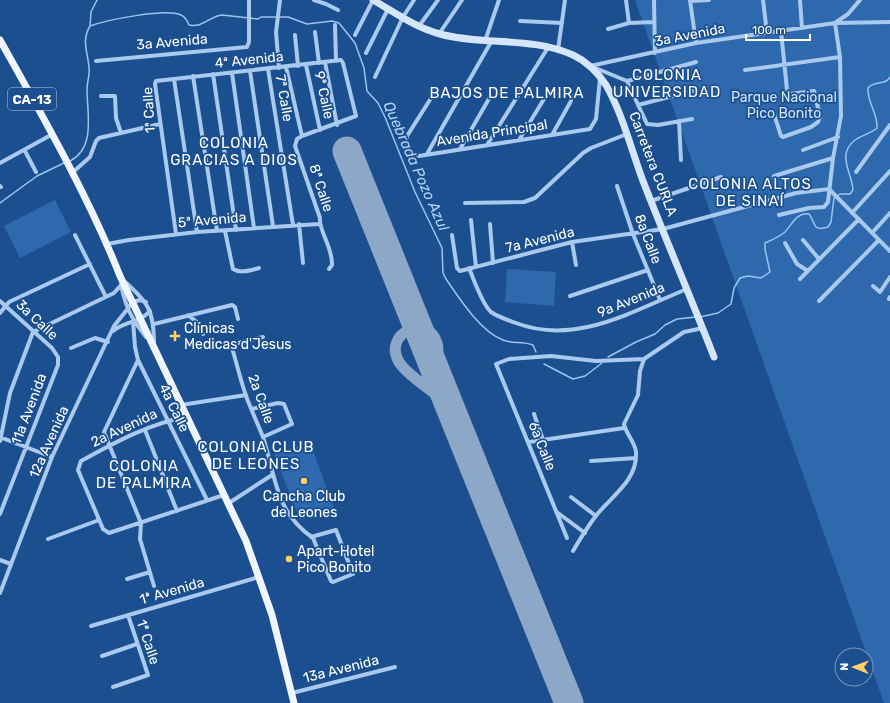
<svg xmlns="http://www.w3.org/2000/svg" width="890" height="703" viewBox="0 0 890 703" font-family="Rubik,sans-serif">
<rect width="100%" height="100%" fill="#1b4f8f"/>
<!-- green -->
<path fill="#2e69ad" d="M635,0H890V703H884Z
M55,200L71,232L20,258L4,226Z
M507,269L556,272L554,306L505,302Z
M310,442L334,508L300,520L274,454Z"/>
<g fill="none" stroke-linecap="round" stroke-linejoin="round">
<!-- stream -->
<path stroke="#9cc4f0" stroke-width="1.5" d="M90,26L91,12L97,0
M70,161C96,148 87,113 87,89C87,82 90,75 89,68C88,52 81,41 90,26C107,20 165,8 181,15C186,17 187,21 189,25C203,28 210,16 222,15L258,19L261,17H288L307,24L332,21L339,23L355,43L364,68L367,91L378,103L385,117L415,192L442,248L443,273L446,279C459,298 480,331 503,340C512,344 523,341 533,345L536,352
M0,203L37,176L64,163
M700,317L718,313L731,304L734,288L740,278L748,276L761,278L770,272L765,249V243C772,240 779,237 785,232C792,225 796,212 809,214C816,223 812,232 828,227L831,222L834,198L840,194H850L853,190C852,172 836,155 855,140C862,135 870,134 877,128C878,113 867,103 868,88C874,80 885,86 890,77
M608,357L636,342L655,334L665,325L677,319L696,317
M544,364L573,379L585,376L602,363"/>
<!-- taxiway -->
<path stroke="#8da7c7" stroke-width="11" d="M435,370C436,361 440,351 437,343C428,313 382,333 399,362C406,374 434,392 446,402L451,409
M563,703L564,690"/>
<!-- runway -->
<path stroke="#8da7c7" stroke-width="29" d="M347,151L569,703"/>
<!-- minor -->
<path stroke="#a9c9ee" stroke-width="4" d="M314,0L326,4L338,10
M626,0L629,23
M654,0L655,53
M690,0L696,43
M763,0L767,33
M800,0L802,28
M690,1L709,0
M520,21L562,23
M835,23L848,14L860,0
M335,25L336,61
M419,26L438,0
M608,29L629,23L654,22
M315,32L319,63
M439,34L462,0
M295,35L298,66
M355,35L373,0
M485,41L499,0
M558,50L565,0
M366,53L388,9
M96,61L247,47L249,42V0
M325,62L337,125
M306,65L320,130
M590,66L696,43L835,23L890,22
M286,67L302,136
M593,67L627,81L647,124L658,125L692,119
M279,68L276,32L280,0
M268,69L293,225
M745,70L840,57
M250,71L273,226
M232,73L254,228
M213,74L236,230
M193,76L217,231
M375,77L403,17L414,0
M174,79L197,232
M627,81L696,62
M433,95L407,136V147L412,153L419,156L590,129L596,119L600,78
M101,96H115L116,118L121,133
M638,105L696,90
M773,111L781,136L783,137L811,127L818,122L820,116L814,91L790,94L787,90L781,31
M679,121L681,160
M552,135L571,101V96L561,89
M519,140L547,94
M487,145L549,46
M460,149L490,97
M803,150L838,137
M25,151L36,172
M427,154L491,42
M0,163L51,135
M856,172L890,125
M72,173L90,157L96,141L99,138L160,124
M774,176L833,158
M0,186L1,187
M617,186L633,234L660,300
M829,189L890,251
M651,201L721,177
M465,203L524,202L535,198L583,153L591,148L627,134
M852,213L890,171
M779,215L809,208L824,207L828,202L833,158L841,116L840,57L835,23
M471,220L476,267
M299,224L303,263
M490,224L493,263
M225,231L233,269C241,274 251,270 259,268
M872,233L890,213
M176,234L155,84L156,81L341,60L343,63L356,116L302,136L297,139L295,146L320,218C318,229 333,248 332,265L329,269
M75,235L106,297
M452,235L457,268L460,271L572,242L663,229L796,193L829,189
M803,240L819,259
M572,242L576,265
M785,243L797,264L808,271
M107,244L129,240L197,232L319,224
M469,268C474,280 482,304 491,312C498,317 508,320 516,323C576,346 632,311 687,289
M800,279L859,219
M123,280C148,302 154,310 154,344
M121,285C126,308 131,318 146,337
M873,286L880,292L890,277
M570,296L648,270
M889,299L890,297
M0,301L52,348L58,357V365L0,514
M819,301L879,240
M0,313L9,302L90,264
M188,315L198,323L203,334
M133,321L135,347L138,360L207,500
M154,324L232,305L235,307L238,319
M113,331C124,321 140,323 150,311
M263,337L234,344L232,348C238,367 242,388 250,406C254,416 259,427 263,437C276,477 275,512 313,538L331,581L333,582L353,574L336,530L311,537
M71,348L95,338L108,342
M644,359L684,332L703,328
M138,360L104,432L141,523L140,539L154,586
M181,405L246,395
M252,409L278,403L284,404L292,424L263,437
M534,414L543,440
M187,417C150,423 114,443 81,461L78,470L103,529L109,533L224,495
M145,430L177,511
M0,437L52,457
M0,441L10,393L33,332L114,293L121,285
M529,442L624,428
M591,461L636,458
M571,497L596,516
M229,503L272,475
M558,513L585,533
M567,538L496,364L509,359L551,356L596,361L644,359
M48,539L99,520
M573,551C580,539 587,528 595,517C610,497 638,481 636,452C635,442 626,434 624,424L638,395L640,371L644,359
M0,560L11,564
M127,579L150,572
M0,593L52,457L114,326L133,302L140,300L146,302
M91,626L259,577
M102,656L137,644
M113,687L148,675L128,615
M292,693L395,667"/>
<!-- secondary -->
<path stroke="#d6e6fa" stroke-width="7" d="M373,0C394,12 416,28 440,34C484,46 530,36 573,55C586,61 598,73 606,85C623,115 631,149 643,181C666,240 691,298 714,357"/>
<!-- primary -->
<path stroke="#f0f6ff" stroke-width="7" d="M0,40C43,117 88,195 120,276L246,541L272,615L294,703"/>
</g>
<!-- markers -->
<g fill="#ffd166" stroke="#1b4f8f" stroke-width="1.5">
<path d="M173 330h4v4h4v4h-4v4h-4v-4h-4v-4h4z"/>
<circle cx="304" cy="481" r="4"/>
<circle cx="289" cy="559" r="4"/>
</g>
<g text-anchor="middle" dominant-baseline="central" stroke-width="3.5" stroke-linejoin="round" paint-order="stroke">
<!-- shield labels -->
<rect fill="#1b4f8f" stroke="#bbcadd" stroke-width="1" x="8" y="88" width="48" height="22" rx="3"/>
<g font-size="13" font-weight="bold" fill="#fff">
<text x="32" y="99">CA-13</text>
</g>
<!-- street labels -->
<g font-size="14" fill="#fff" stroke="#1b4f8f">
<text transform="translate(690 35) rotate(-11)">3a Avenida</text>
<text transform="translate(172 42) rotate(-5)">3a Avenida</text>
<text transform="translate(249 60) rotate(-6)">4ª Avenida</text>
<text transform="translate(324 95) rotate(78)">9ª Calle</text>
<text transform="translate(284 98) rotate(80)">7ª Calle</text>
<text transform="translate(149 110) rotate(-94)">1ª Calle</text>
<text transform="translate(492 133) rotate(-9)">Avenida Principal</text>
<text transform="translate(653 164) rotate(69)">Carretera CURLA</text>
<text transform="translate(321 188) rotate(72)">8ª Calle</text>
<text transform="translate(212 220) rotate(-5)">5ª Avenida</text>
<text transform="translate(648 239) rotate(69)">8a Calle</text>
<text transform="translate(540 240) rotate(-14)">7a Avenida</text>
<text transform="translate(631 300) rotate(-22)">9a Avenida</text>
<text transform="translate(37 320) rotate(43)">3a Calle</text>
<text transform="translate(261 399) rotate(70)">2a Calle</text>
<text transform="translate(174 408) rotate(64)">4a Calle</text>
<text transform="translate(29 409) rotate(-69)">11a Avenida</text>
<text transform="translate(124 428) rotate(-25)">2a Avenida</text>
<text transform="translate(49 442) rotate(-66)">12a Avenida</text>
<text transform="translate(542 446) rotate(68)">6a Calle</text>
<text transform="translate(172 591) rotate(-16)">1ª Avenida</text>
<text transform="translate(148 642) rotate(72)">1ª Calle</text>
<text transform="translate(341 669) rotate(-14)">13a Avenida</text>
</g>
<!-- park labels -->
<g font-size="14" fill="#cfe3fa" stroke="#1b4f8f">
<text x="784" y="97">Parque Nacional<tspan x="784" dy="16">Pico Bonito</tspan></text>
</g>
<!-- poi labels -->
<g font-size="14" fill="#fff" stroke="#1b4f8f" text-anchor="start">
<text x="184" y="328">Clínicas<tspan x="184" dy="16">Medicas d'Jesus</tspan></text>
<text x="304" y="496" text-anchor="middle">Cancha Club<tspan x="304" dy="16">de Leones</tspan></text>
<text x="297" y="551">Apart-Hotel<tspan x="297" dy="16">Pico Bonito</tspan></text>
</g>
<!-- neighbourhood labels -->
<g font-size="15" letter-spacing="1" fill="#fff" stroke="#1b4f8f">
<text x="667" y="75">COLONIA<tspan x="667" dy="17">UNIVERSIDAD</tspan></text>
<text x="507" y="93">BAJOS DE PALMIRA</text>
<text x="234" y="143">COLONIA<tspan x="234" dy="17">GRACIAS A DIOS</tspan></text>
<text x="750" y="184">COLONIA ALTOS<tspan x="750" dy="17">DE SINAÍ</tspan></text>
<text x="256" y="447">COLONIA CLUB<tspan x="256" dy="17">DE LEONES</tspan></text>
<text x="144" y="466">COLONIA<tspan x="144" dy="17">DE PALMIRA</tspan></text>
</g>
<!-- water labels -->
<g font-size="15" font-style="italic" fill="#b5d3f5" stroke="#1b4f8f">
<text transform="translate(416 166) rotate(66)">Quebrada Pozo Azul</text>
</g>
</g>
<!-- north arrow -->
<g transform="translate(854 667) rotate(271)"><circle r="19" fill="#1b4f8f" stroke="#7695bc"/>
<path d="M0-3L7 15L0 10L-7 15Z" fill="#ffd166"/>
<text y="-6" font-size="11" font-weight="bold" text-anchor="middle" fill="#ffffff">N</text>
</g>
<!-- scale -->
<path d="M746 34v6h64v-6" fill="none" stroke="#ffffff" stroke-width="2"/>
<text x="752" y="34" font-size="12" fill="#ffffff" stroke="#1b4f8f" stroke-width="3" paint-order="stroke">100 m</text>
</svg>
